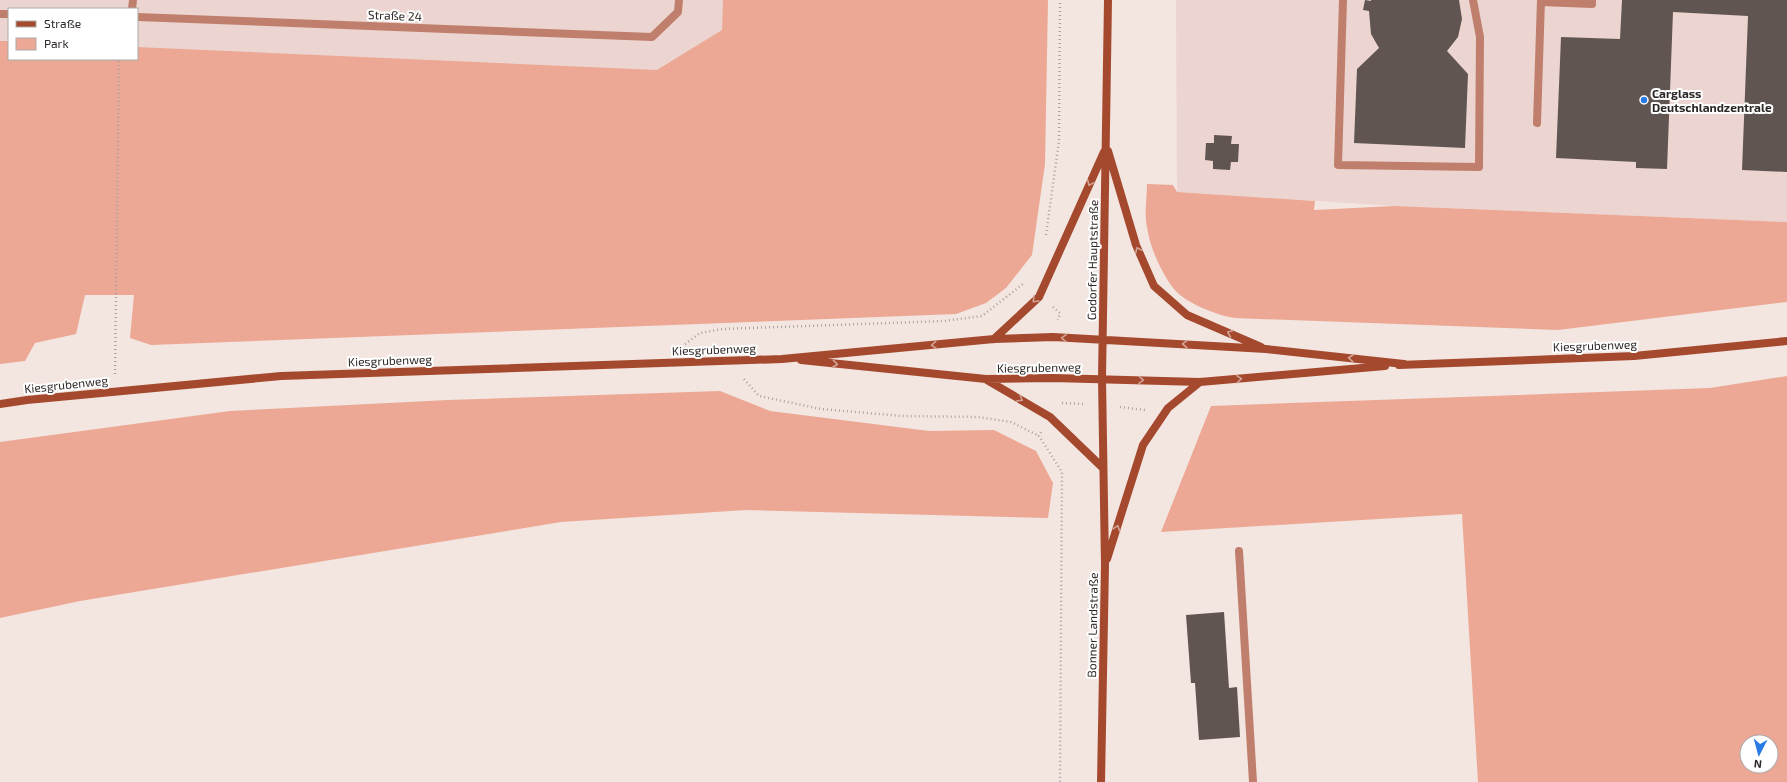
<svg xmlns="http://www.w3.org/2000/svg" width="1787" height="782" viewBox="0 0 1787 782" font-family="'Exo 2',sans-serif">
<rect width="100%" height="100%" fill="#f3e5e0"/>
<!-- built -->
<path fill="#ecd5d0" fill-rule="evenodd" d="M0,0H980L975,95L0,130ZM9,9H137V59H9Z
M1176,0H1787V222L1394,206L1177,192Z"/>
<!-- green -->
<path fill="#eca894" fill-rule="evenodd" d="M723,0H1048L1045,164L1032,255L1006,288L986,303L956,314L151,345L130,338L134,295H85L76,334L35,343L25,361L0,364V41H9V59H137V47L657,70L722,30Z
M1147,184L1173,185L1177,192L1315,201L1314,210L1394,206L1787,222V302L1558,330L1234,318C1217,315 1185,303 1174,289C1161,272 1150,248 1147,227C1144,214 1147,198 1147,184Z
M1787,376V782H1478L1462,514L1161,532L1211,406L1710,388ZM1747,742H1771V766H1747Z
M720,391L770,411L929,431L994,430L1036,451L1053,483L1048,518L746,510L561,522L80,601L0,618V442L230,411L448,400Z"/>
<!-- building -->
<path fill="#615552" d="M1365,0L1371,1V0H1459L1462,19L1458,37L1447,51L1468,74L1465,148L1354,143L1357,69L1379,48L1371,34L1369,11L1363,10Z
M1622,0H1787V172L1742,170L1748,16L1673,12L1667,169L1636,168V162L1556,158L1561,37L1620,39Z
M1214,135L1232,136L1231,144H1239L1238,162H1231L1230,170L1213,169V161L1205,160L1206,143H1214Z
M1224,612L1229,688L1237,687L1240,737L1199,740L1195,683H1191L1186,615Z"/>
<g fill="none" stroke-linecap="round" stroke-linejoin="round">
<!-- path -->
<path stroke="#ada29e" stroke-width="2.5" stroke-dasharray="1 3" stroke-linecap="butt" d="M1046,235L1059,141L1060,0
M1053,307L1060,313L1058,320
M685,344L700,333L723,329L944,321L982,316L1023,284
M115,374L119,59
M744,379L759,396L821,409L902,416L978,417L1011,422L1039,436
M1062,403L1085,404
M1120,407L1145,410
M1041,432L1039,436L1062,472L1060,782"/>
<!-- service -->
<path stroke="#bf7f6c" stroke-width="8" d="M1343,0L1338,165L1479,167L1480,37L1473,0
M1541,2L1592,4V0
M132,9L133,0
M0,14H9
M137,17L652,37L678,12L679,0
M1537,123L1541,0
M1239,551L1253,782"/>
<!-- secondary -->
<path stroke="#a4482e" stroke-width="8" d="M1108,151L1136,245L1154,286L1187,315L1261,347
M994,339L1039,297L1104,152
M801,360L986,379L1053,378L1200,382L1385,366
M1399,365L1634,356L1787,341
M987,380L1050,417L1103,468
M0,404L27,400L281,376L782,359L994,339L1053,337L1266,349L1404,364
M1107,559L1143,445L1168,408L1200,382
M1101,782L1105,565L1102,378L1108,0"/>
</g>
<!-- one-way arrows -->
<defs><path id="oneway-chevron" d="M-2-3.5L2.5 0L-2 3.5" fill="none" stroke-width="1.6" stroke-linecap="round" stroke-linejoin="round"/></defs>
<g stroke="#d2a496">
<use href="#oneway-chevron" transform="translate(1090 183) rotate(114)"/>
<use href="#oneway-chevron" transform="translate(1138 250) rotate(-114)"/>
<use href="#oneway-chevron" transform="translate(1035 300) rotate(134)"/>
<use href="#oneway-chevron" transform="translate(1230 333) rotate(-157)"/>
<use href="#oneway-chevron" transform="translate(1064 338) rotate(-177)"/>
<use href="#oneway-chevron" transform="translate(1185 344) rotate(-177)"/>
<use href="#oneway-chevron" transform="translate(934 345) rotate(175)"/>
<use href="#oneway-chevron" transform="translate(1351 358) rotate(-174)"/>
<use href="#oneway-chevron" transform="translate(835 364) rotate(6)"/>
<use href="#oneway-chevron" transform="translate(1239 379) rotate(-5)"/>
<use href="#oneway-chevron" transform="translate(1141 380) rotate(2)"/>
<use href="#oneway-chevron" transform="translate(1020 399) rotate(31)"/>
<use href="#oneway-chevron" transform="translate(1117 528) rotate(-72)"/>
</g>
<!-- markers -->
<circle fill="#2a7ae6" stroke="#fff" stroke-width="1.5" cx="1644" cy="100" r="4"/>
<g text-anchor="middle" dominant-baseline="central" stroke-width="4" stroke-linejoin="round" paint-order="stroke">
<!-- street labels -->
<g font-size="12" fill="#2d2726" stroke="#fff">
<text transform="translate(395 15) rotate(2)">Straße 24</text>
<text transform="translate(1092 260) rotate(-89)">Godorfer Hauptstraße</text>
<text transform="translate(1595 345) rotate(-2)">Kiesgrubenweg</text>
<text transform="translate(714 349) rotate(-2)">Kiesgrubenweg</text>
<text transform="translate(390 360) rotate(-2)">Kiesgrubenweg</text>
<text transform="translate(1039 367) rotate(-1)">Kiesgrubenweg</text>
<text transform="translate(66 384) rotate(-6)">Kiesgrubenweg</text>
<text transform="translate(1092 625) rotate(-89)">Bonner Landstraße</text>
</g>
<!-- poi labels -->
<g font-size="12" font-weight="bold" fill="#2d2726" stroke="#fff" text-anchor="start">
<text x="1652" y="93">Carglass<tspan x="1652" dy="14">Deutschlandzentrale</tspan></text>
</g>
</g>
<!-- legend -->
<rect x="8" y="8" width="130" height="52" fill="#ffffff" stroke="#aba9a8"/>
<rect x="16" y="21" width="20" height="6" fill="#a4482e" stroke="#aba9a8"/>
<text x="44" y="28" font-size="12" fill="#2d2726">Straße</text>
<rect x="16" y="38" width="20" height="12" fill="#eca894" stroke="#aba9a8"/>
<text x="44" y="48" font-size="12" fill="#2d2726">Park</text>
<!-- north arrow -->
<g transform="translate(1759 754) rotate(186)"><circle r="19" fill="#ffffff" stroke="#aba9a8"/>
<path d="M0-3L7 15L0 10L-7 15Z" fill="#2a7ae6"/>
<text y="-6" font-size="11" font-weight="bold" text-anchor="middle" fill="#2d2726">N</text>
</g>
</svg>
